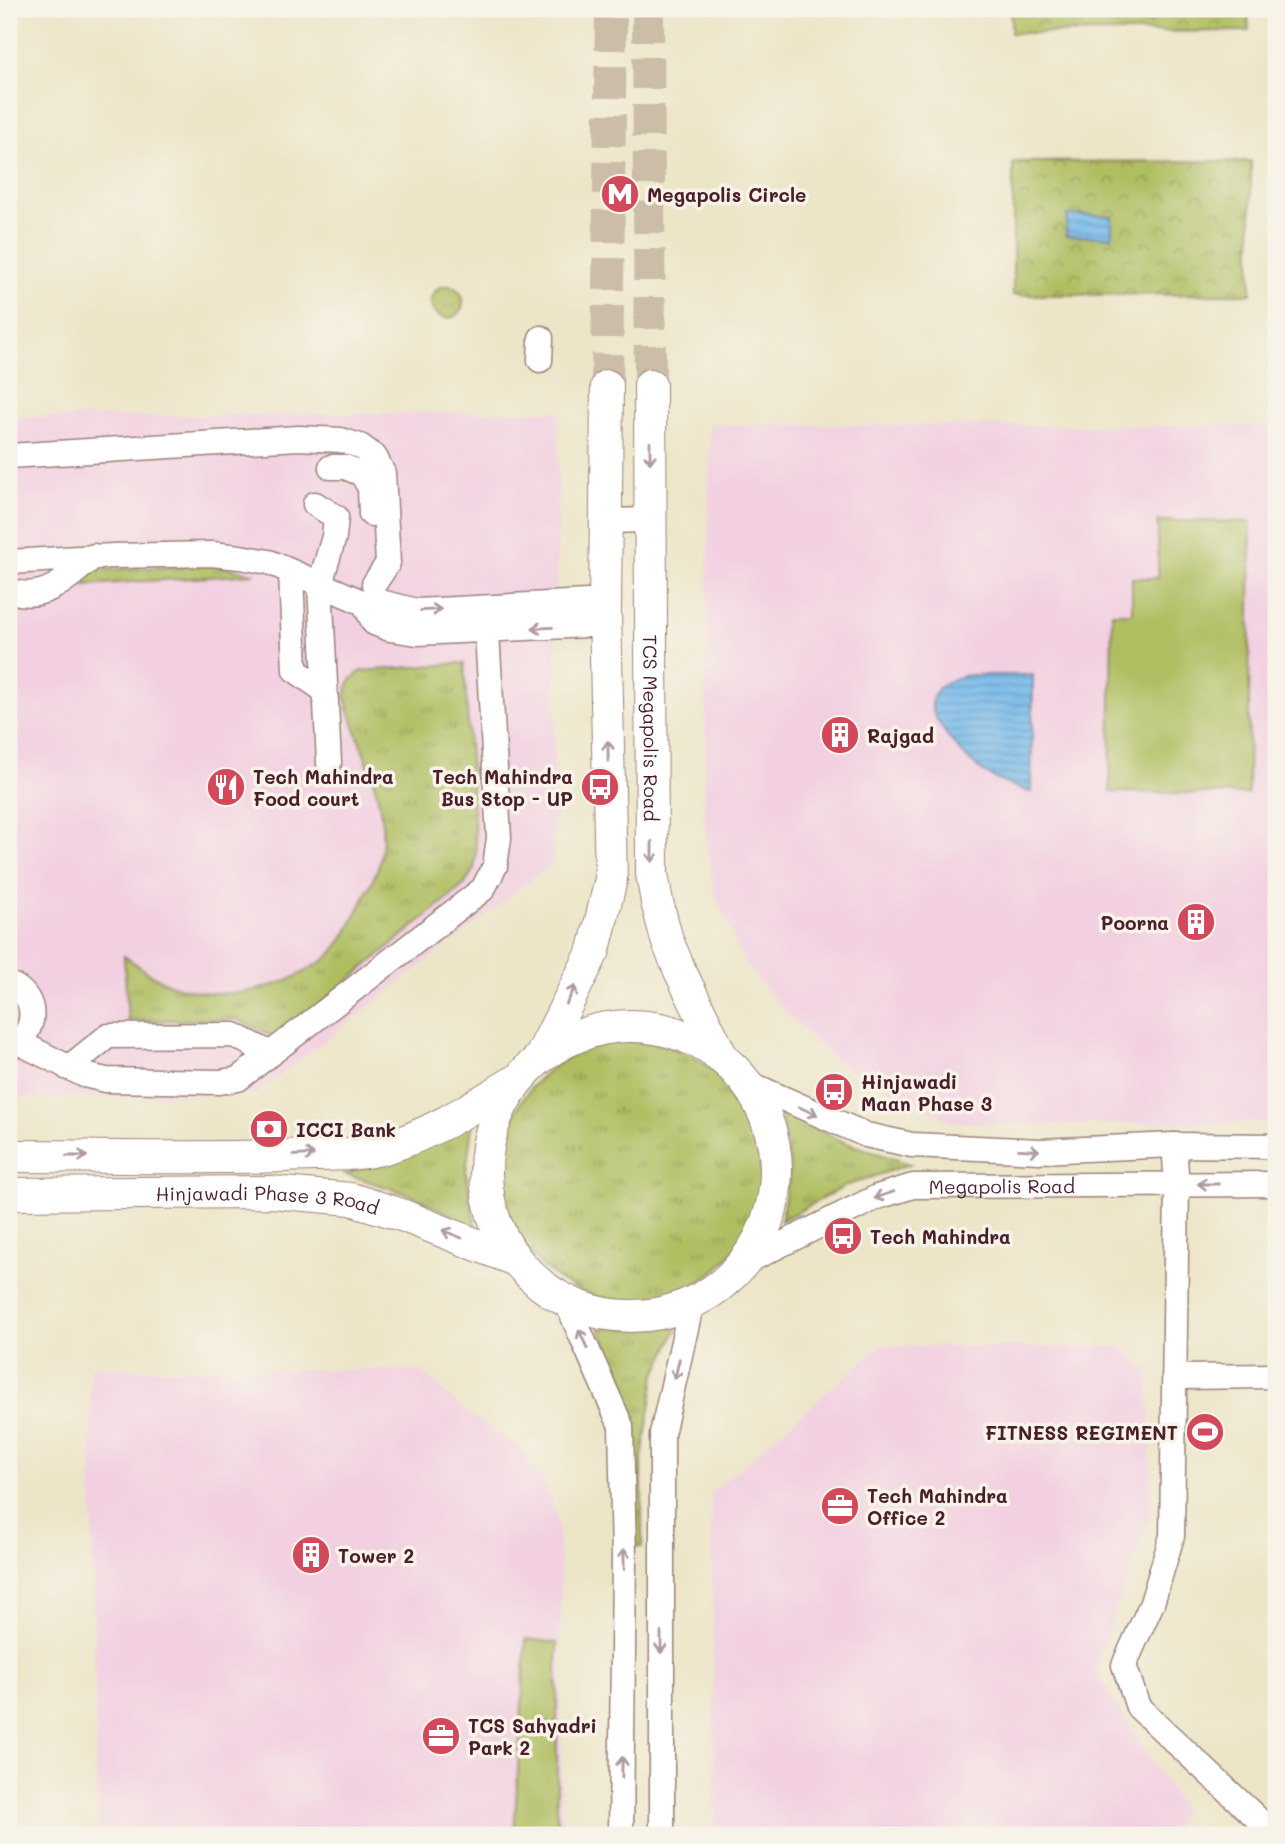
<svg xmlns="http://www.w3.org/2000/svg" width="1285" height="1844" viewBox="0 0 1285 1844" font-family="Mali,sans-serif">
<defs>
<pattern id="grass-tufts" width="24" height="20" patternUnits="userSpaceOnUse" patternTransform="scale(1.75)"><rect width="24" height="20" fill="#afbe61"/><path d="M3 7l-1-3M5 7V3M7 7l1-3M15 17l-1-3M17 17v-4M19 17l1-3" fill="none" stroke="#909a50"/></pattern>
<pattern id="park-crowns" width="20" height="18" patternUnits="userSpaceOnUse" patternTransform="scale(1.75)"><rect width="20" height="18" fill="#afbe61"/><path d="M2 6a3 3 0 1 1 6 0M12 15a3 3 0 1 1 6 0" fill="none" stroke="#909a50"/></pattern>
<pattern id="water-rules" width="6" height="5" patternUnits="userSpaceOnUse" patternTransform="scale(1.75)"><rect width="6" height="5" fill="#75b9eb"/><path d="M0 2.5h6" fill="none" stroke="#6296bf"/></pattern>
</defs>
<rect width="100%" height="100%" fill="#f7f3e8"/>
<filter id="ink" filterUnits="userSpaceOnUse"><feTurbulence type="fractalNoise" baseFrequency=".0143" numOctaves="2"/><feDisplacementMap in="SourceGraphic" scale="14" xChannelSelector="R" yChannelSelector="G"/><feConvolveMatrix kernelMatrix="1 2 1 2 8 2 1 2 1" color-interpolation-filters="sRGB"/></filter>
<filter id="wash" filterUnits="userSpaceOnUse"><feTurbulence type="fractalNoise" baseFrequency=".00686" numOctaves="4" result="noise"/><feDisplacementMap in="SourceGraphic" scale="28" xChannelSelector="R" yChannelSelector="G"/><feGaussianBlur stdDeviation="1.57" result="paint"/><feColorMatrix in="noise" values="0 0 0 0 0 0 0 0 0 0 0 0 0 0 0 0 0 1.4 0 .05"/><feComposite in="paint" operator="in"/></filter>
<g filter="url(#wash)">
<rect width="100%" height="100%" fill="#ece5c7"/>
<!-- built -->
<path fill="#f2cfe1" d="M559,411L553,863L256,1094L9,1098V418Z
M710,425L1276,426V1122L1023,1125L953,1122L837,1062L781,1008L745,964L714,893L704,820Z
M880,1346L1121,1347L1149,1372L1152,1511L1094,1669L1182,1809L1172,1835H715L711,1493Z
M90,1366L129,1369L420,1370L465,1411L520,1448L548,1491L557,1516L560,1567L562,1835H97Z"/>
<!-- grass -->
<path fill="url(#grass-tufts)" stroke="#7c6e46" stroke-width="2" d="M431 302a16 16 0 1 1 32 0a16 16 0 1 1-32 0Z
M216,565L255,574L84,585L94,570Z
M464,663L476,854L474,869L465,884L278,1039L237,1019L128,1021L124,956C138,965 153,978 169,984C215,1001 270,994 311,968C317,964 325,961 329,956C344,942 353,920 362,902C369,888 378,872 381,857C390,802 360,750 345,698L349,682L361,671Z
M501 1171a130 130 0 1 1 260 0a130 130 0 1 1-260 0Z
M780,1112L846,1143L910,1164L845,1186L781,1221L790,1165Z
M473,1119L466,1172L476,1228L411,1195L345,1174L409,1152Z
M679,1324L655,1377L642,1458V1547H636L635,1458L624,1379L599,1328L638,1329Z"/>
<!-- park -->
<path fill="url(#park-crowns)" stroke="#7c6e46" stroke-width="2" d="M1011,9H1248L1249,31L1011,33Z
M1251,161V294L1013,295V162Z"/>
<!-- garden -->
<path fill="#afbe61" stroke="#7c6e46" stroke-width="2" d="M1158,521L1251,522L1248,794L1110,792L1112,613H1132V578H1158Z
M526,1639L557,1643V1835H514Z"/>
<!-- water -->
<path fill="url(#water-rules)" stroke="#606c8b" stroke-width="2" d="M1067,215L1112,216V237L1066,236Z
M971,675H1033L1031,792C1014,787 996,781 981,770C966,759 939,729 933,711C927,687 953,677 971,675Z"/>
</g>
<g filter="url(#ink)">
<g fill="none" stroke-linecap="round" stroke-linejoin="round">
<!-- major-tunnel -->
<path stroke="#ccbda8" stroke-width="32" stroke-dasharray="32 16" stroke-linecap="butt" d="M648,9L650,385
M607,386L611,9"/>
<!-- minor casing -->
<g stroke="#9b8279" stroke-width="27">
<g id="minor">
<path d="M540,360L541,338"/>
<path d="M9,456L298,438L341,440L360,446L375,457L383,473L388,563L374,584"/>
<path d="M331,467H345L362,474L370,488L371,514"/>
<path d="M315,504L336,517L334,537L320,584L329,763"/>
<path d="M605,521L650,520"/>
<path d="M9,562L113,556L212,554L240,557L269,562L364,603L380,602L417,611L587,602L605,612L589,625L417,633L390,629L374,623L364,603"/>
<path d="M291,572L295,670L325,691"/>
<path d="M9,590C43,604 70,577 94,556"/>
<path d="M9,984C40,996 38,1034 9,1047"/>
<path d="M18,1042L84,1075L106,1080L220,1082L238,1079L483,889L495,866L499,838L486,615"/>
<path d="M68,1068L108,1036L234,1035L271,1054"/>
<path d="M746,1082L866,1135L912,1145L1040,1151L1174,1145L1276,1146"/>
<path d="M1174,1145L1177,1185L1172,1536L1152,1603L1124,1665L1138,1707L1275,1835"/>
<path id="s1" d="M744,1263L877,1197L913,1186L1276,1184"/>
<path d="M566,1301L621,1426L624,1557L621,1835"/>
<path d="M1175,1377L1276,1376"/>
<path d="M662,1835V1434L692,1302"/>
</g>
</g>
<!-- major casing -->
<g stroke="#9b8279" stroke-width="34">
<g id="major">
<path id="s2" d="M650,385L652,874L657,902L667,940L680,971L723,1059"/>
<circle cx="631" cy="1171" r="145"/>
<path d="M541,1056L594,950L611,879L605,612L607,386"/>
<path d="M9,1156C101,1156 193,1159 285,1156C317,1154 354,1157 385,1148C431,1134 471,1108 512,1083"/>
<path id="s3" d="M9,1194L271,1192L351,1199L399,1214L515,1260"/>
</g>
</g>
<!-- minor -->
<use href="#minor" stroke="#fff" stroke-width="24"/>
<!-- major -->
<use href="#major" stroke="#fff" stroke-width="32"/>
</g>
<!-- one-way arrows -->
<defs><path id="oneway-shaft" d="M-6 0H5M1.5-3L5.5 0L1.5 3" fill="none" stroke-width="1.6" stroke-linecap="round" stroke-linejoin="round" transform="scale(1.75)"/></defs>
<g stroke="#ae9aa0">
<use href="#oneway-shaft" transform="translate(650 453) rotate(90)"/>
<use href="#oneway-shaft" transform="translate(431 610) rotate(-3)"/>
<use href="#oneway-shaft" transform="translate(542 628) rotate(177)"/>
<use href="#oneway-shaft" transform="translate(608 751) rotate(-91)"/>
<use href="#oneway-shaft" transform="translate(652 852) rotate(90)"/>
<use href="#oneway-shaft" transform="translate(571 995) rotate(-63)"/>
<use href="#oneway-shaft" transform="translate(808 1111) rotate(24)"/>
<use href="#oneway-shaft" transform="translate(1029 1150) rotate(3)"/>
<use href="#oneway-shaft" transform="translate(304 1155) rotate(-2)"/>
<use href="#oneway-shaft" transform="translate(77 1156)"/>
<use href="#oneway-shaft" transform="translate(1208 1184) rotate(180)"/>
<use href="#oneway-shaft" transform="translate(884 1195) rotate(161)"/>
<use href="#oneway-shaft" transform="translate(452 1234) rotate(-158)"/>
<use href="#oneway-shaft" transform="translate(583 1339) rotate(-114)"/>
<use href="#oneway-shaft" transform="translate(677 1369) rotate(103)"/>
<use href="#oneway-shaft" transform="translate(624 1559) rotate(-91)"/>
<use href="#oneway-shaft" transform="translate(661 1643) rotate(90)"/>
<use href="#oneway-shaft" transform="translate(622 1767) rotate(-89)"/>
</g>
</g>
<!-- icons -->
<defs>
<g id="metro-disc" transform="scale(2.0125)"><circle r="9.5" fill="#d1495b" stroke="#f7f3e8"/><path d="M-5.5 5V-5H-3L0 0L3-5H5.5V5H3V-.5L0 4L-3-.5V5Z" fill="#fff"/></g>
<g id="building-disc" transform="scale(2.0125)"><circle r="9.5" fill="#d1495b" stroke="#f7f3e8"/><path d="M-4-6H4V6H1V3H-1V6H-4ZM-2.5-4.3h1.7v1.8h-1.7ZM.8-4.3h1.7v1.8H.8ZM-2.5-1h1.7V.8h-1.7ZM.8-1h1.7V.8H.8Z" fill="#fff"/></g>
<g id="restaurant-disc" transform="scale(2.0125)"><circle r="9.5" fill="#d1495b" stroke="#f7f3e8"/><path d="M-5-6h1v4h1v-4h1v4h1v-4h1v5L-1.5 .5V6h-2V.5L-5-1ZM5-6V6H3V1.5H1.5Q1.5-4 5-6Z" fill="#fff"/></g>
<g id="bus-disc" transform="scale(2.0125)"><circle r="9.5" fill="#d1495b" stroke="#f7f3e8"/><path d="M-5-6H5V4H4V6H2V4H-2V6H-4V4H-5ZM-3.5-4V0h7V-4ZM-3.5 1.2v1.5H-2V1.2ZM2 1.2v1.5H3.5V1.2Z" fill="#fff"/></g>
<g id="bank-disc" transform="scale(2.0125)"><circle r="9.5" fill="#d1495b" stroke="#f7f3e8"/><path d="M-6-4H6V4H-6ZM0-2.3a2.3 2.3 0 1 0 0 4.6a2.3 2.3 0 1 0 0-4.6Z" fill="#fff"/></g>
<g id="stadium-disc" transform="scale(2.0125)"><circle r="9.5" fill="#d1495b" stroke="#f7f3e8"/><path d="M0-5a6.5 5 0 1 0 0 10a6.5 5 0 1 0 0-10ZM-3.5-1.8h7v3.6h-7Z" fill="#fff"/></g>
<g id="office-disc" transform="scale(2.0125)"><circle r="9.5" fill="#d1495b" stroke="#f7f3e8"/><path d="M-6-3h4V-5.5h4V-3h4V5H-6ZM-1-4.5V-3h2v-1.5ZM-6 0V1H6V0Z" fill="#fff"/></g>
</defs>
<g fill-rule="evenodd">
<use href="#metro-disc" x="620" y="194"/>
<use href="#building-disc" x="840" y="735"/>
<use href="#restaurant-disc" x="226" y="787"/>
<use href="#bus-disc" x="600" y="787"/>
<use href="#building-disc" x="1196" y="922"/>
<use href="#bus-disc" x="834" y="1092"/>
<use href="#bank-disc" x="269" y="1129"/>
<use href="#bus-disc" x="843" y="1236"/>
<use href="#stadium-disc" x="1205" y="1432"/>
<use href="#office-disc" x="840" y="1506"/>
<use href="#building-disc" x="311" y="1555"/>
<use href="#office-disc" x="441" y="1736"/>
</g>
<g text-anchor="middle" dominant-baseline="central" stroke-width="7" stroke-linejoin="round" paint-order="stroke">
<!-- poi labels -->
<g font-size="19" font-weight="bold" fill="#4a1f2b" stroke="#f7f3e8" text-anchor="start">
<text x="647" y="194">Megapolis Circle</text>
<text x="867" y="735">Rajgad</text>
<text x="253" y="776">Tech Mahindra<tspan x="253" dy="22">Food court</tspan></text>
<text x="573" y="776" text-anchor="end">Tech Mahindra<tspan x="573" dy="22">Bus Stop - UP</tspan></text>
<text x="1169" y="922" text-anchor="end">Poorna</text>
<text x="861" y="1081">Hinjawadi<tspan x="861" dy="22">Maan Phase 3</tspan></text>
<text x="296" y="1129">ICCI Bank</text>
<text x="870" y="1236">Tech Mahindra</text>
<text x="1178" y="1432" text-anchor="end">FITNESS REGIMENT</text>
<text x="867" y="1495">Tech Mahindra<tspan x="867" dy="22">Office 2</tspan></text>
<text x="338" y="1555">Tower 2</text>
<text x="468" y="1725">TCS Sahyadri<tspan x="468" dy="22">Park 2</tspan></text>
</g>
<!-- street labels -->
<g font-size="19" fill="#4a1f2b" stroke="#f7f3e8">
<text stroke="none"><textPath href="#s2" startOffset="343">TCS Megapolis Road</textPath></text>
<text stroke="none"><textPath href="#s1" startOffset="275">Megapolis Road</textPath></text>
<text stroke="none"><textPath href="#s3" startOffset="259">Hinjawadi Phase 3 Road</textPath></text>
</g>
</g>
<!-- margin -->
<rect width="1285" height="1844" fill="none" stroke="#f7f3e8" stroke-width="35"/>
</svg>
